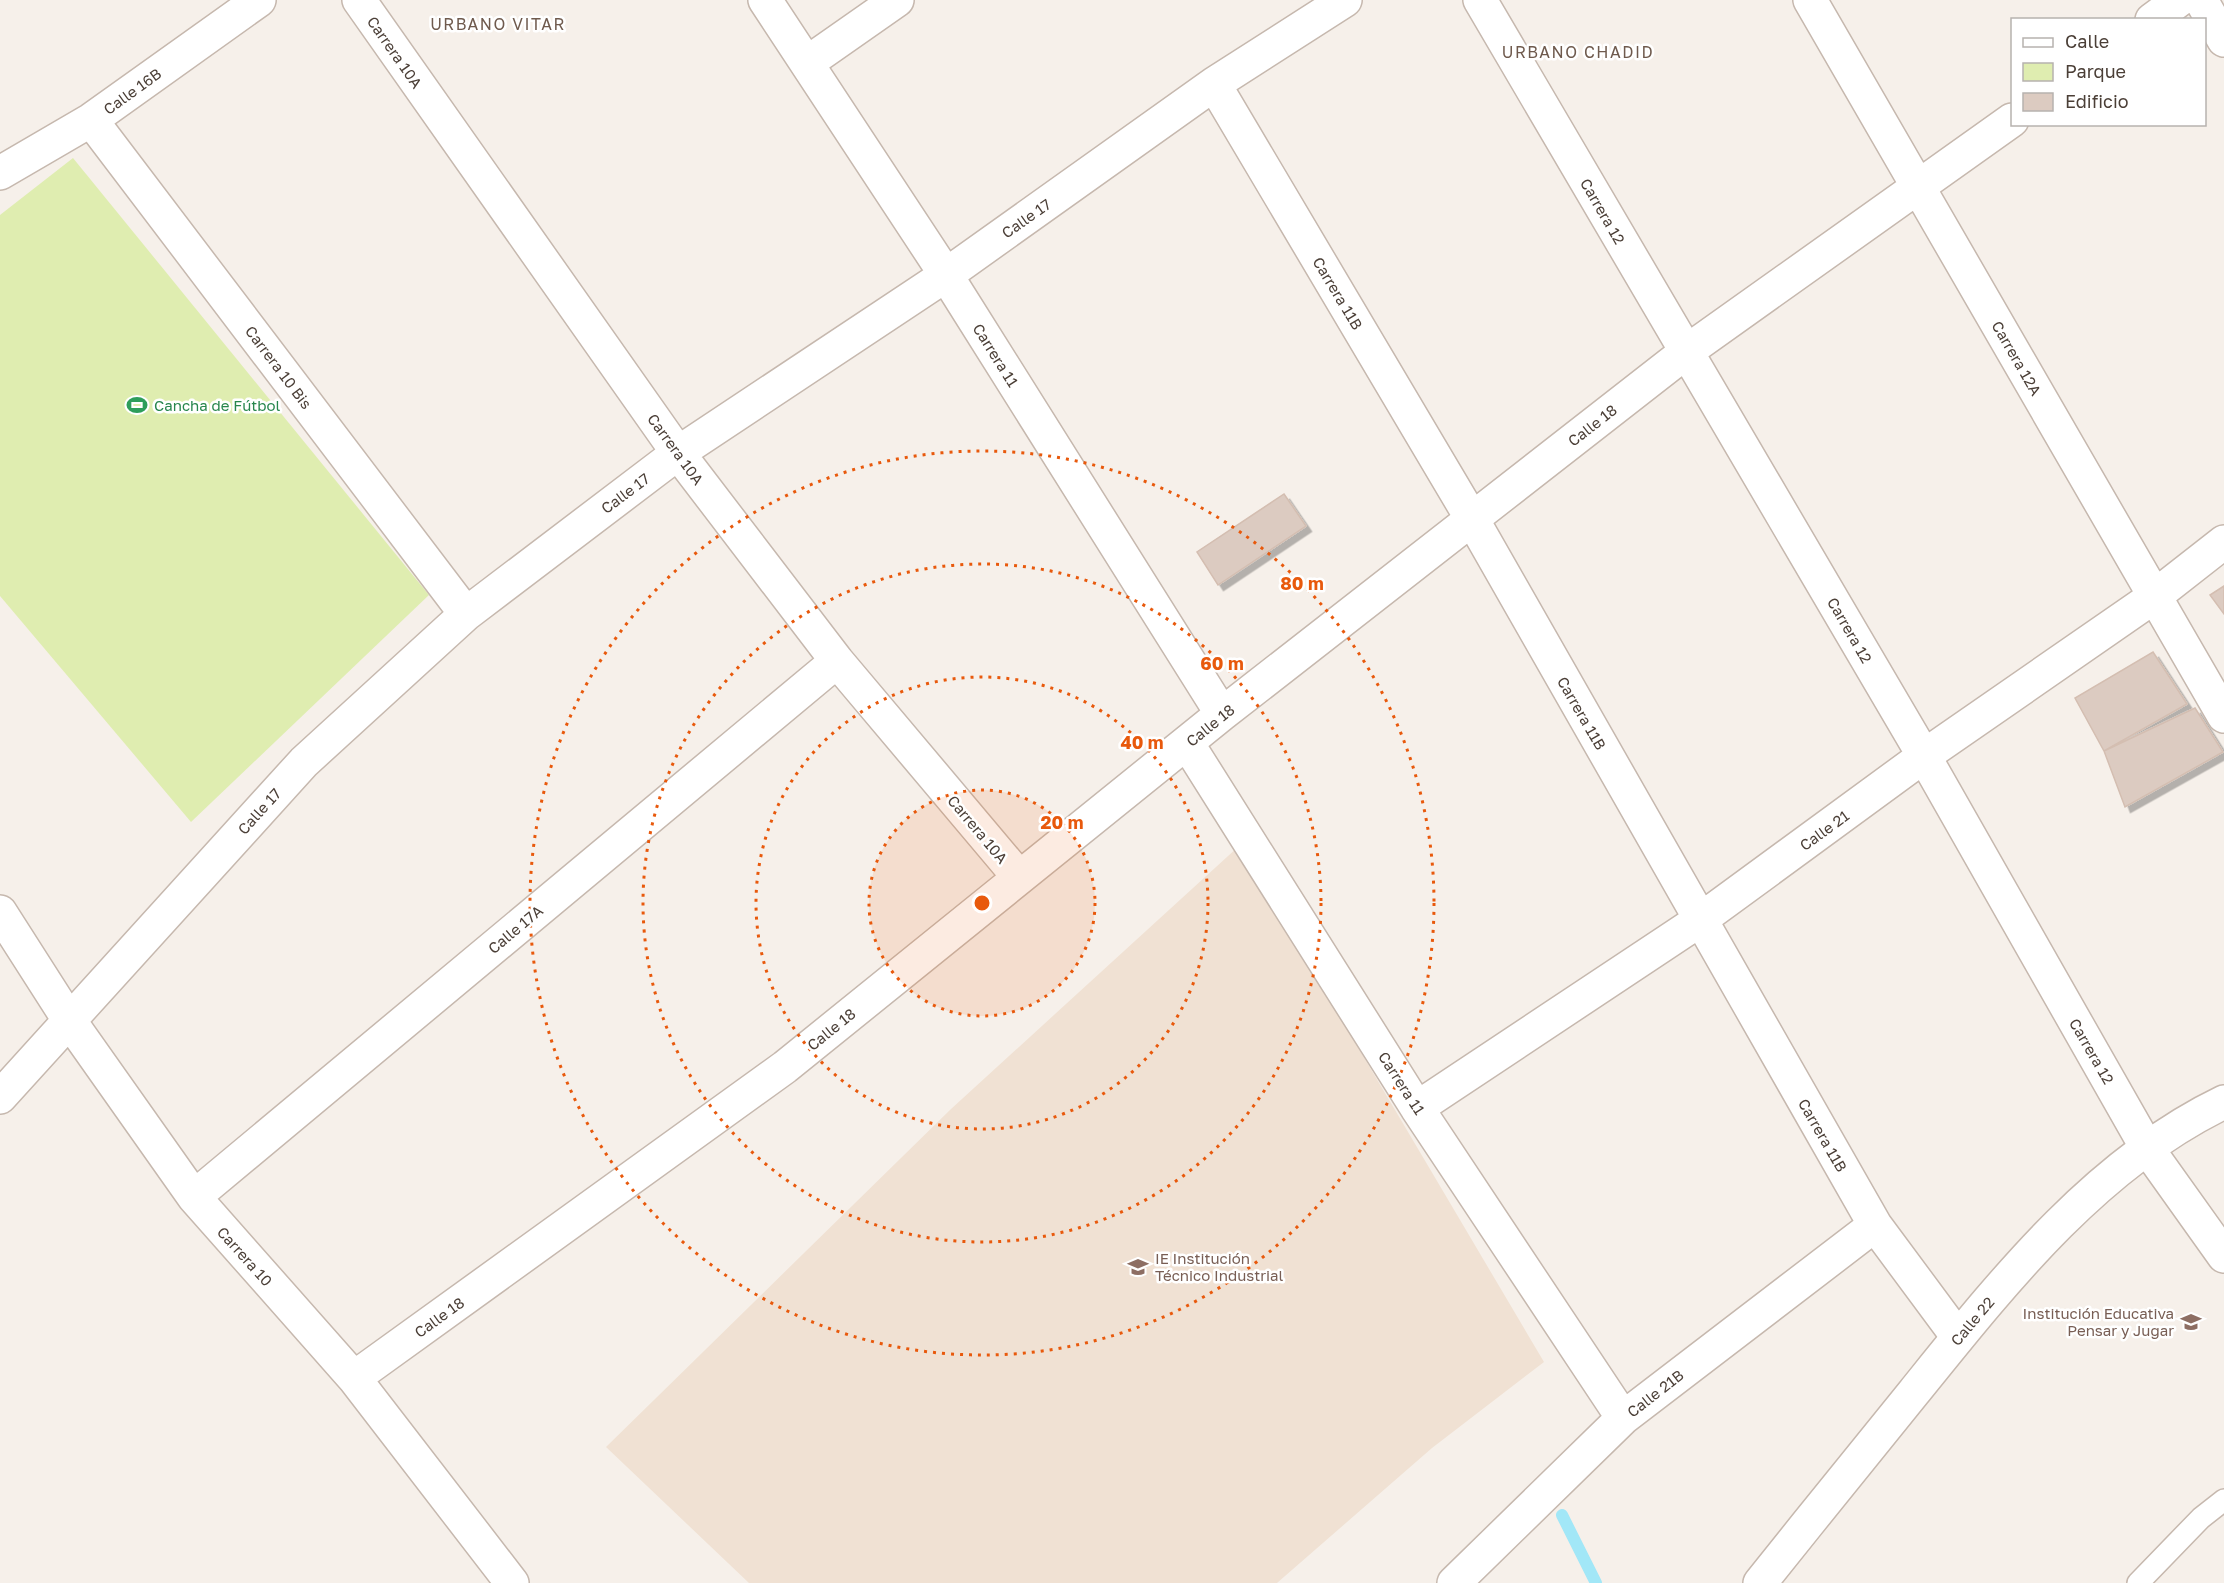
<svg xmlns="http://www.w3.org/2000/svg" width="2224" height="1583" viewBox="0 0 2224 1583" font-family="'Golos Text',sans-serif">
<defs>
<filter id="shadow"><feDropShadow dx="5.5" dy="5.5" stdDeviation="0" flood-color="#0004"/></filter>
</defs>
<rect width="100%" height="100%" fill="#f6f0ea"/>
<!-- education -->
<path fill="#f0e1d3" d="M1239,846L1544,1362L1432,1448L1277,1583H749L606,1447L951,1109Z"/>
<!-- green -->
<path fill="#dfedb0" d="M73,158L429,595L191,822L0,596V215Z"/>
<g fill="none" stroke-linecap="round" stroke-linejoin="round">
<!-- stream -->
<path stroke="#a2e7f7" stroke-width="12" d="M1562,1515L1596,1583"/>
</g>
<!-- building -->
<path fill="#dccbc1" stroke="#d4beb1" stroke-width="1.5" filter="url(#shadow)" d="M1284,494L1306,526L1218,585L1197,552Z
M2224,586V614L2210,595Z
M2153,652L2187,704L2104,751L2075,698Z
M2195,708L2223,752L2125,807L2104,751Z"/>
<g fill="none" stroke-linecap="round" stroke-linejoin="round">
<!-- service casing -->
<g stroke="#c6b8ae" stroke-width="24">
<path id="service" d="M2138,1583L2201,1518L2224,1500"/>
</g>
<!-- minor casing -->
<g stroke="#c6b8ae" stroke-width="36">
<path id="minor" d="M359,0L678,453L837,661L1019,877
M765,0L946,275L1222,714
M1480,0L1924,756L2147,1148L2224,1256
M1810,0L2224,716
M2201,0L2224,40
M2152,20L2179,0
M807,63L897,0
M1214,84L1472,519L1875,1225L1958,1337
M91,120L466,614
M0,173L91,120L259,0
M1187,743L1417,1108L1623,1418
M0,912L69,1020L194,1197L354,1378L512,1583
M0,1097L304,762L466,614L678,453L946,275L1214,84L1345,0
M1417,1108L1700,920L1924,756L2155,596L2224,542
M194,1197L837,661
M354,1378L785,1067L1222,714L1686,352L2012,120
M1454,1583L1623,1418L1875,1225"/>
</g>
<!-- tertiary casing -->
<g stroke="#c6b8ae" stroke-width="36">
<path id="tertiary" d="M1760,1583C1811,1519 1863,1455 1914,1392C2002,1283 2095,1164 2224,1102"/>
</g>
<!-- service -->
<use href="#service" stroke="#fff" stroke-width="21"/>
<!-- minor -->
<use href="#minor" stroke="#fff" stroke-width="33"/>
<!-- tertiary -->
<use href="#tertiary" stroke="#fff" stroke-width="33"/>
</g>
<!-- distance rings -->
<circle cx="982" cy="903" r="113" fill="#e8590c" fill-opacity=".12"/>
<g fill="none" stroke="#e8590c" stroke-width="3" stroke-dasharray="3 6">
<circle cx="982" cy="903" r="113"/>
<circle cx="982" cy="903" r="226"/>
<circle cx="982" cy="903" r="339"/>
<circle cx="982" cy="903" r="452"/>
</g>
<!-- icons -->
<defs>
<g id="stadium-bare" transform="scale(1.62)"><path d="M0-5a6.5 5 0 1 0 0 10a6.5 5 0 1 0 0-10ZM-3.5-1.8h7v3.6h-7Z" fill="#2e9e5b" stroke="#fff" stroke-width="2.5" paint-order="stroke"/></g>
<g id="university-bare" transform="scale(1.62)"><path d="M0-5L7-2L0 1L-7-2ZM-4 1L0 2.5L4 1V4Q0 6-4 4Z" fill="#8d6e63" stroke="#fff" stroke-width="2.5" paint-order="stroke"/></g>
<g id="school-bare" transform="scale(1.62)"><path d="M0-5L7-2L0 1L-7-2ZM-4 1L0 2.5L4 1V4Q0 6-4 4Z" fill="#8d6e63" stroke="#fff" stroke-width="2.5" paint-order="stroke"/></g>
</defs>
<g fill-rule="evenodd">
<use href="#stadium-bare" x="137" y="405"/>
<use href="#university-bare" x="1138" y="1267"/>
<use href="#school-bare" x="2191" y="1322"/>
</g>
<g text-anchor="middle" dominant-baseline="central" stroke-width="5" stroke-linejoin="round" paint-order="stroke">
<!-- street labels -->
<g font-size="15" fill="#4b3f37" stroke="#fff">
<text transform="translate(395 52) rotate(55)">Carrera 10A</text>
<text transform="translate(132 91) rotate(-36)">Calle 16B</text>
<text transform="translate(1603 211) rotate(60)">Carrera 12</text>
<text transform="translate(1026 218) rotate(-35)">Calle 17</text>
<text transform="translate(1338 293) rotate(59)">Carrera 11B</text>
<text transform="translate(996 355) rotate(58)">Carrera 11</text>
<text transform="translate(2017 358) rotate(60)">Carrera 12A</text>
<text transform="translate(279 367) rotate(53)">Carrera 10 Bis</text>
<text transform="translate(1592 425) rotate(-38)">Calle 18</text>
<text transform="translate(676 449) rotate(54)">Carrera 10A</text>
<text transform="translate(625 493) rotate(-37)">Calle 17</text>
<text transform="translate(1850 630) rotate(60)">Carrera 12</text>
<text transform="translate(1582 713) rotate(60)">Carrera 11B</text>
<text transform="translate(1210 725) rotate(-39)">Calle 18</text>
<text transform="translate(259 811) rotate(-48)">Calle 17</text>
<text transform="translate(978 829) rotate(50)">Carrera 10A</text>
<text transform="translate(1824 830) rotate(-36)">Calle 21</text>
<text transform="translate(515 929) rotate(-40)">Calle 17A</text>
<text transform="translate(831 1029) rotate(-39)">Calle 18</text>
<text transform="translate(2092 1051) rotate(60)">Carrera 12</text>
<text transform="translate(1402 1083) rotate(57)">Carrera 11</text>
<text transform="translate(1823 1135) rotate(60)">Carrera 11B</text>
<text transform="translate(245 1256) rotate(48)">Carrera 10</text>
<text transform="translate(439 1317) rotate(-36)">Calle 18</text>
<text transform="translate(1972 1321) rotate(-50)">Calle 22</text>
<text transform="translate(1655 1393) rotate(-38)">Calle 21B</text>
</g>
<!-- leisure labels -->
<g font-size="15" fill="#27864d" stroke="#fff" text-anchor="start">
<text x="154" y="405">Cancha de Fútbol</text>
</g>
<!-- education labels -->
<g font-size="15" fill="#785e54" stroke="#fff" text-anchor="start">
<text x="1155" y="1258">IE Institución<tspan x="1155" dy="17">Técnico Industrial</tspan></text>
<text x="2174" y="1313" text-anchor="end">Institución Educativa<tspan x="2174" dy="17">Pensar y Jugar</tspan></text>
</g>
<!-- neighbourhood labels -->
<g font-size="16" letter-spacing="1.5" fill="#6f5a4d" stroke="#fff">
<text x="498" y="24">URBANO VITAR</text>
<text x="1578" y="52">URBANO CHADID</text>
</g>
</g>
<circle cx="982" cy="903" r="9" fill="#e8590c" stroke="#fff" stroke-width="3"/>
<g font-size="18" text-anchor="middle" font-weight="bold" fill="#e8590c" stroke="#fff" stroke-width="5" stroke-linejoin="round" paint-order="stroke">
<text x="1302" y="590">80 m</text>
<text x="1222" y="670">60 m</text>
<text x="1142" y="749">40 m</text>
<text x="1062" y="829">20 m</text>
</g>
<!-- legend -->
<rect x="2011" y="18" width="195" height="108" fill="#ffffff" stroke="#b7b2af" stroke-width="1.5"/>
<rect x="2023" y="38" width="30" height="9" fill="#ffffff" stroke="#b7b2af" stroke-width="1.5"/>
<text x="2065" y="48" font-size="18" fill="#4b3f37">Calle</text>
<rect x="2023" y="63" width="30" height="18" fill="#dfedb0" stroke="#b7b2af" stroke-width="1.5"/>
<text x="2065" y="78" font-size="18" fill="#4b3f37">Parque</text>
<rect x="2023" y="93" width="30" height="18" fill="#dccbc1" stroke="#b7b2af" stroke-width="1.5"/>
<text x="2065" y="108" font-size="18" fill="#4b3f37">Edificio</text>
</svg>
